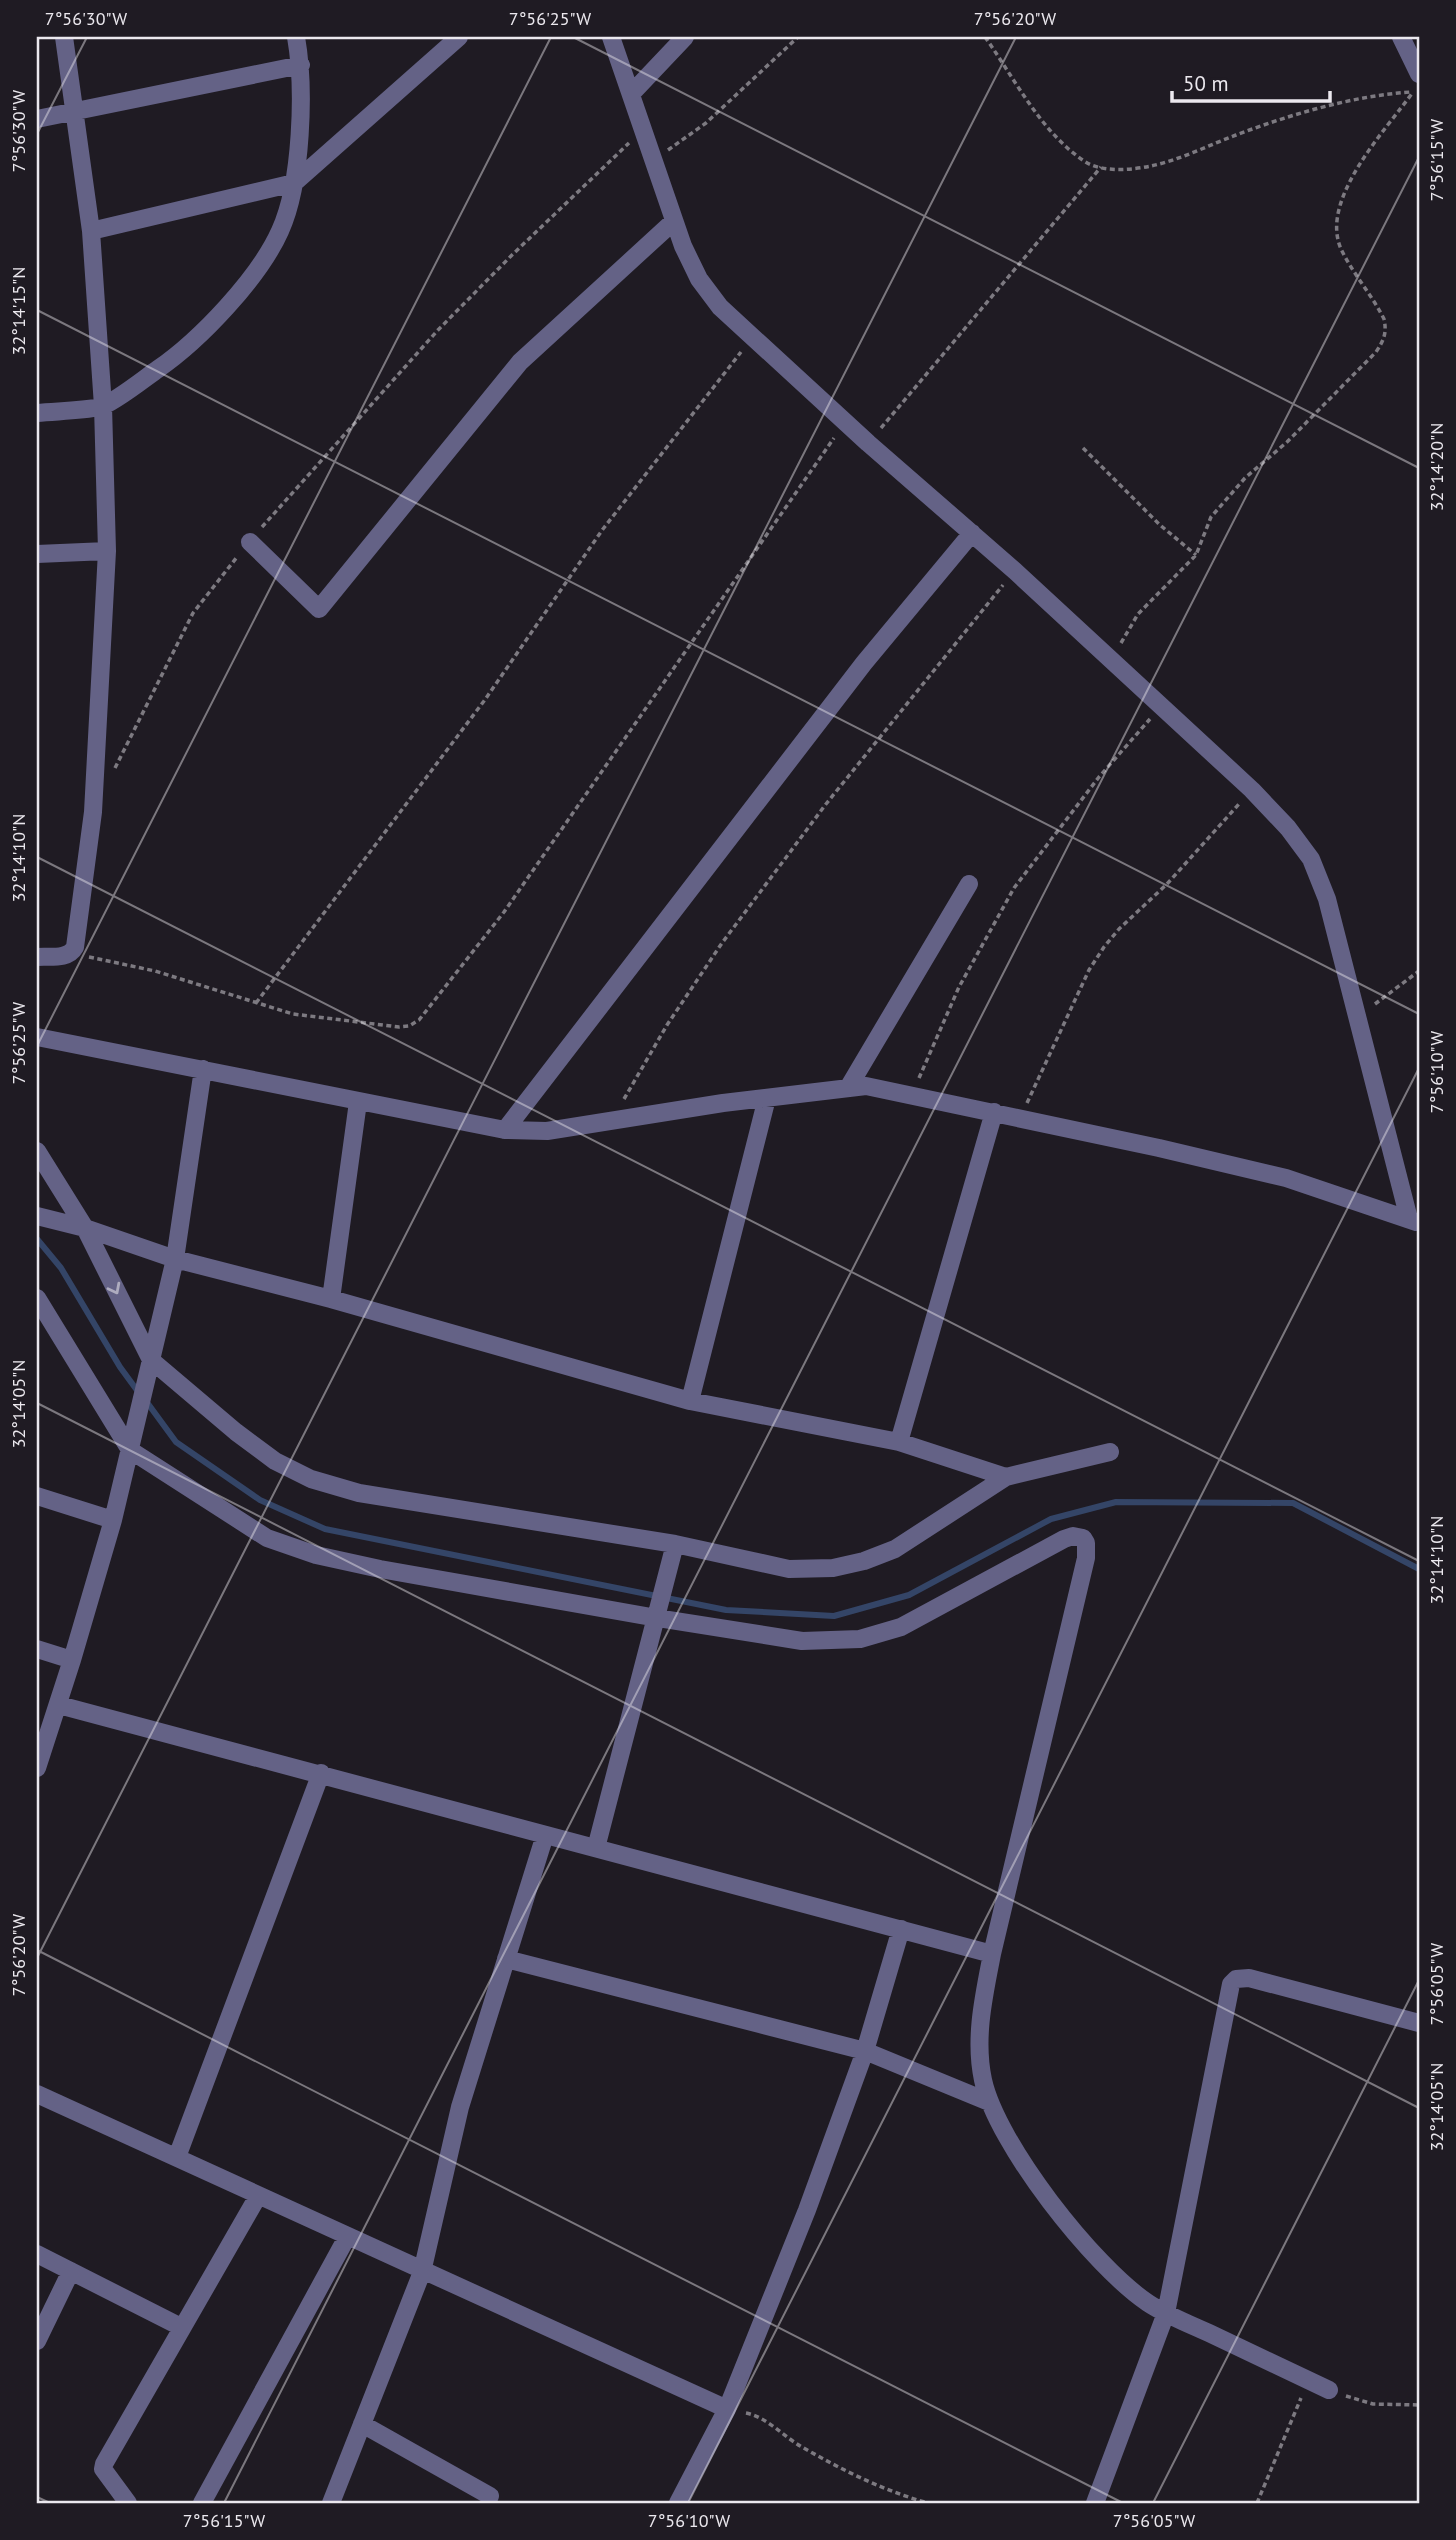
<svg xmlns="http://www.w3.org/2000/svg" width="1456" height="2540" viewBox="0 0 1456 2540" font-family="'PT Sans',sans-serif">
<rect width="100%" height="100%" fill="#1f1b23"/>
<g fill="none" stroke-linecap="round" stroke-linejoin="round">
<!-- stream -->
<path stroke="#344567" stroke-width="6" d="M37,1239L61,1268L120,1367L139,1393
M146,1401L176,1442L260,1500L325,1529L726,1610L834,1616L909,1595L1051,1519L1116,1502L1293,1503L1419,1569"/>
<!-- path -->
<path stroke="#7d7a81" stroke-width="3.5" stroke-dasharray="5 3.5" stroke-linecap="butt" d="M985,37C1015,79 1040,131 1084,161C1102,173 1131,170 1151,166C1180,160 1209,145 1236,135C1292,114 1352,96 1411,92
M668,150L706,123L798,37
M881,428L1101,167
M1083,448L1160,525L1196,555
M262,527L438,330L512,255L629,143
M1121,643L1138,614L1196,555L1211,517L1245,478L1287,442L1376,352C1384,340 1387,333 1384,319C1372,295 1353,274 1341,249C1319,199 1386,130 1413,92
M115,768L193,613L237,557
M89,957L155,971L293,1014L399,1027L409,1026L419,1020L504,912L834,438
M256,1003L484,701L603,529L741,352
M1375,1004L1419,971
M919,1078L959,987L1014,888L1099,777L1150,719
M624,1099L667,1025L722,943L826,804L1003,585
M1027,1103L1089,970L1104,947L1119,929L1167,884L1239,804
M1346,2396L1373,2404L1419,2405
M746,2413C767,2417 784,2437 802,2447C842,2470 884,2491 928,2503
M1257,2503L1301,2398"/>
<!-- minor -->
<path stroke="#646286" stroke-width="18" d="M611,37L683,246L699,279L720,307L868,443L1015,571L1252,790L1288,828L1311,859L1327,899L1409,1219
M1401,37L1419,74
M631,94L685,37
M37,119L301,65
M91,231L294,183L459,37
M37,413C57,411 80,411 100,407C114,403 145,378 158,369C200,340 259,278 280,231C302,183 305,88 296,37
M250,542L319,609L520,362L674,221
M37,554L107,551
M37,957C50,956 68,960 75,947L93,812L107,551L103,406L91,231L64,37
M37,1037L505,1130L547,1131L723,1103L866,1086L1159,1148L1286,1178L1416,1222
M848,1088L969,884
M505,1130L864,663L972,533
M37,1151L85,1228L151,1360L236,1432L275,1461L311,1479L359,1493L675,1544L789,1569L833,1568L864,1561L895,1549L1006,1477L1110,1452
M37,1216L85,1228L175,1259L331,1299L690,1401L899,1442L1006,1477
M37,1298L130,1450L267,1538L316,1555L380,1569L657,1618L802,1641L860,1639L901,1627L1064,1539L1073,1536L1083,1538L1086,1543V1558L992,1954C984,1995 974,2038 983,2080C997,2144 1093,2266 1148,2303C1166,2315 1189,2324 1209,2333C1249,2352 1289,2371 1329,2390
M331,1299L358,1102
M690,1401L767,1098
M899,1442L994,1112
M37,1496L113,1520
M37,1649L72,1660
M59,1705L992,1954
M37,1768L72,1660L113,1520L175,1259L203,1069
M596,1848L675,1544
M506,1959L865,2051L989,2102
M37,2094L727,2409
M177,2157L321,1773
M37,2254L181,2327
M37,2341L71,2271
M362,2424L490,2496
M128,2503L103,2469L104,2464L258,2196
M202,2503L347,2237
M331,2503L422,2272L460,2107L545,1835
M678,2503L727,2409L807,2210L865,2051L901,1929
M1095,2503L1166,2313L1231,1984L1236,1979L1249,1978L1419,2023"/>
</g>
<!-- one-way arrows -->
<defs><path id="oneway-chevron" d="M-2-3.5L2.5 0L-2 3.5" fill="none" stroke-width="1.6" stroke-linecap="round" stroke-linejoin="round" transform="scale(1.75)"/></defs>
<use stroke="#aeacbf" href="#oneway-chevron" transform="translate(115 1289) rotate(63)"/>
<!-- ticks -->
<path fill="none" stroke="#ebe8ee" stroke-width="2" stroke-opacity="0.45" d="M573,37L1419,468M37,134L87,37M37,310L1419,1014M37,857L1419,1561M37,1046L551,37M37,1403L1419,2108M37,1950L1123,2503M37,1958L1016,37M37,2497L50,2503M224,2503L1419,157M688,2503L1419,1068M1153,2503L1419,1980"/>
<!-- border -->
<rect width="1456" height="2540" fill="none" stroke="#1f1b23" stroke-width="77"/>
<!-- scale -->
<path d="M1172 91v10h158v-10" fill="none" stroke="#ebe8ee" stroke-width="3.5"/>
<text x="1183" y="91" font-size="21" fill="#ebe8ee" stroke="#1f1b23" stroke-width="5" paint-order="stroke">50 m</text>
<rect x="38" y="38" width="1380" height="2464" fill="none" stroke="#ebe8ee" stroke-width="2.5"/>
<g font-size="18" text-anchor="middle" fill="#ebe8ee">
<text x="86" y="25">7°56'30"W</text>
<text x="550" y="25">7°56'25"W</text>
<text x="1015" y="25">7°56'20"W</text>
<text transform="translate(19 131) rotate(-90)" y="6">7°56'30"W</text>
<text transform="translate(1437 160) rotate(-90)" y="6">7°56'15"W</text>
<text transform="translate(19 311) rotate(-90)" y="6">32°14'15"N</text>
<text transform="translate(1437 467) rotate(-90)" y="6">32°14'20"N</text>
<text transform="translate(19 858) rotate(-90)" y="6">32°14'10"N</text>
<text transform="translate(19 1043) rotate(-90)" y="6">7°56'25"W</text>
<text transform="translate(1437 1072) rotate(-90)" y="6">7°56'10"W</text>
<text transform="translate(19 1404) rotate(-90)" y="6">32°14'05"N</text>
<text transform="translate(1437 1560) rotate(-90)" y="6">32°14'10"N</text>
<text transform="translate(19 1955) rotate(-90)" y="6">7°56'20"W</text>
<text transform="translate(1437 1984) rotate(-90)" y="6">7°56'05"W</text>
<text transform="translate(1437 2107) rotate(-90)" y="6">32°14'05"N</text>
<text x="224" y="2527">7°56'15"W</text>
<text x="689" y="2527">7°56'10"W</text>
<text x="1154" y="2527">7°56'05"W</text>
</g>
</svg>
